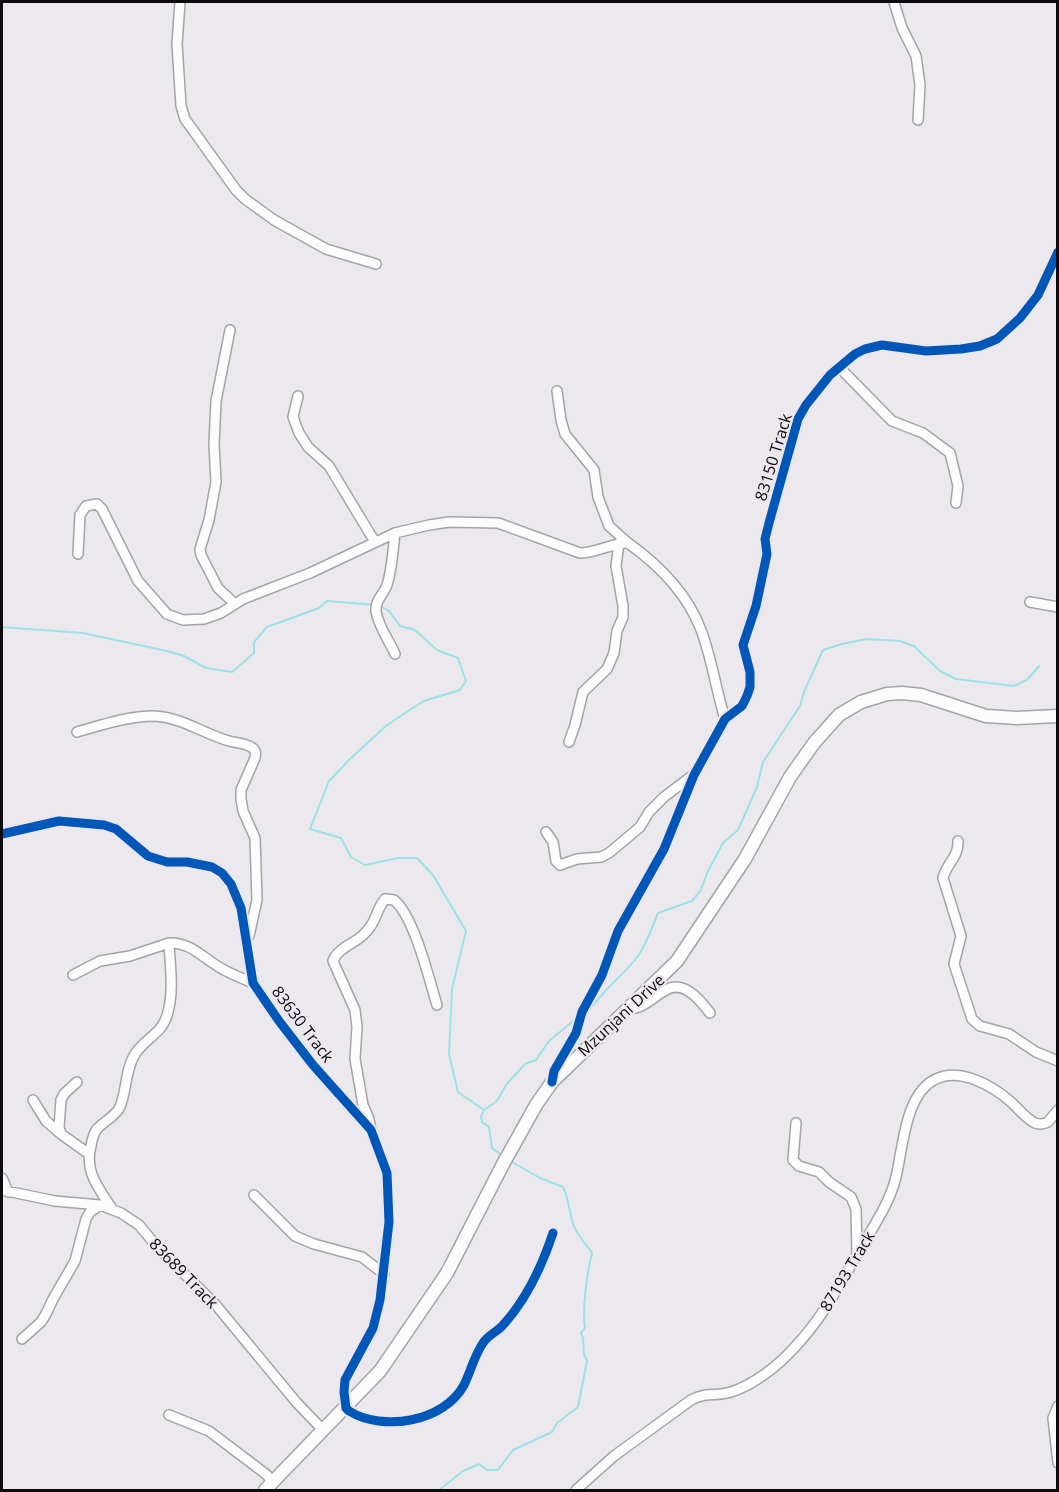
<svg xmlns="http://www.w3.org/2000/svg" width="1059" height="1492" viewBox="0 0 1059 1492" font-family="'Open Sans',sans-serif">
<rect width="100%" height="100%" fill="#ece9ee"/>
<g fill="none" stroke-linecap="round" stroke-linejoin="round">
<!-- stream -->
<path stroke="#9be2e6" stroke-width="2" d="M380,606L389,611L400,626L415,630L437,650L458,658L466,681L460,690L424,701L405,713L386,726L351,758L329,781L310,829L341,838L351,857L365,865L398,858H417L433,875L466,931L452,989L449,1054L458,1092L484,1110
M2,627L83,633L167,651L184,656L206,668L232,672L254,653V642L267,627L319,608L327,601L375,605
M587,1011C594,1005 600,997 606,990C617,979 629,968 638,956C647,943 652,927 658,913L692,901L701,890L707,873L723,843L738,830L757,787L763,762L800,706L804,692L823,650L842,644L867,639L900,641L914,646L940,671L956,679L1014,686L1027,680L1039,666
M503,1156L492,1148L489,1127L482,1122L481,1117L484,1110L497,1101L506,1085L525,1064L536,1060L549,1041L577,1018
M439,1490L463,1471L479,1464L487,1470H498L513,1450L552,1432L557,1423L578,1407L587,1361L584,1354L583,1338L581,1333L585,1328C582,1308 587,1274 592,1253C586,1244 577,1235 573,1224C569,1211 569,1199 563,1187L540,1178L510,1161"/>
<!-- minor casing -->
<g stroke="#a5a3a6" stroke-width="12">
<path id="minor" d="M180,2L177,44L181,106L185,119L236,190L245,199L274,220L326,249L376,264
M894,2L902,28L916,56L920,85L918,120
M230,330L216,401L214,444L216,482L209,520L200,549L201,555L218,588L235,604
M839,367L892,421L923,433L950,453L958,486L956,503
M298,396L293,417L299,433L308,447L329,466L375,542
M395,533C393,550 392,569 387,585C384,594 375,600 376,611C378,626 389,640 395,654
M628,543C659,565 687,593 701,630C712,659 716,690 725,719
M78,554L80,515L86,506L97,504L102,509L138,581L167,614L183,620L204,619L221,613L243,599L310,573L395,533L429,525L449,522L498,523L580,553C597,553 611,543 628,543L609,526L598,497L594,470L565,434L561,420L557,391
M1030,602L1058,607
M77,732C102,725 128,716 154,716C181,717 204,734 229,741C236,743 245,743 251,747C256,750 256,753 255,758L241,790V799L243,811L255,838L257,900L249,936
M569,742L575,725L583,692L607,669L614,653L617,631L623,617V606L616,566L619,543
M546,832L553,842L556,861L560,865L577,859L601,857L609,853L640,827L649,812L664,797L693,775
M2,834L59,821L104,825L116,829L148,856L167,862H187L212,867L222,873L231,884L241,908L253,983L279,1021L313,1065L371,1130L387,1173L389,1222L380,1300L373,1328L345,1380L344,1392L346,1408L349,1411C383,1432 444,1422 464,1385C471,1371 474,1356 483,1343C488,1335 497,1332 503,1325C527,1299 542,1266 553,1233
M958,841C959,857 946,864 943,878L961,936L954,964L972,1019L980,1026L1009,1034L1036,1052L1058,1061
M73,975L100,961L130,956L169,943
M631,1006L636,1008C647,1005 654,997 664,991C683,978 700,1000 710,1013
M77,1082L64,1094L61,1100L59,1127L61,1134L89,1154
M552,1082L554,1071L576,1033L582,1012L602,975L618,931L664,849L694,775L725,719L742,706L747,696L750,687V672L743,645L756,606L767,554L765,539L769,523L798,419L806,405L830,375L855,354L865,349L882,345L926,351L961,349L980,346L997,339L1020,318L1038,295L1058,252
M33,1100L46,1121L61,1134
M796,1123L793,1160L799,1166L819,1172L829,1182L851,1197L856,1209L857,1254
M371,1130L369,1119L363,1105L355,1059L357,1027L355,1010L333,961C337,949 353,944 362,936C377,923 375,911 385,899L394,900C414,916 429,979 437,1005
M2,1178L8,1192
M2,1190L55,1201L100,1205L121,1213L139,1225L159,1249L215,1304L297,1403L323,1430
M254,1195L295,1236L314,1244L362,1257L384,1274
M112,1209C99,1188 84,1172 91,1146C92,1140 93,1134 97,1129C103,1122 116,1116 120,1107C127,1090 125,1070 135,1054C146,1037 163,1034 168,1012C174,989 170,965 169,943C190,942 202,957 219,967C230,974 242,978 253,983
M22,1339L41,1322L46,1314L53,1299L75,1261L86,1219L90,1212L100,1205
M1058,1406L1053,1418L1058,1463
M169,1415L209,1431L267,1475L272,1482
M576,1490L614,1456L691,1400C708,1391 715,1397 731,1392C753,1385 778,1366 794,1348C823,1318 841,1282 862,1246C875,1224 890,1202 896,1177C903,1148 905,1093 936,1079C960,1067 993,1086 1011,1102C1018,1108 1026,1119 1035,1123C1040,1125 1044,1124 1048,1122L1058,1110"/>
</g>
<!-- major casing -->
<g stroke="#a5a3a6" stroke-width="15">
<path id="major" d="M265,1490L380,1371L447,1273L502,1166L536,1105L552,1082L677,961L745,859L790,777L814,743L839,715L861,702L887,694L902,693L921,695L986,716L1017,718L1058,716"/>
</g>
<!-- minor -->
<use href="#minor" stroke="#fcfcfc" stroke-width="9"/>
<!-- major -->
<use href="#major" stroke="#fcfcfc" stroke-width="12"/>
<!-- cycleway casing -->
<g stroke="#ece7f0" stroke-width="13">
<path id="cycleway" d="M2,834L59,821L104,825L116,829L148,856L167,862H187L212,867L222,873L231,884L241,908L253,983L279,1021L313,1065L371,1130L387,1173L389,1222L380,1300L373,1328L345,1380L344,1392L346,1408L349,1411C383,1432 444,1422 464,1385C471,1371 474,1356 483,1343C488,1335 497,1332 503,1325C527,1299 542,1266 553,1233
M552,1082L554,1071L576,1033L582,1012L602,975L618,931L664,849L694,775L725,719L742,706L747,696L750,687V672L743,645L756,606L767,554L765,539L769,523L798,419L806,405L830,375L855,354L865,349L882,345L926,351L961,349L980,346L997,339L1020,318L1038,295L1058,252"/>
</g>
<!-- cycleway -->
<use href="#cycleway" stroke="#0057b8" stroke-width="9"/>
</g>
<g text-anchor="middle" dominant-baseline="central" stroke-width="4.5" stroke-linejoin="round" paint-order="stroke">
<!-- street labels -->
<g font-size="16" fill="#0d0b0e" stroke="#ece7f0">
<text transform="translate(773 457) rotate(-73)">83150 Track</text>
<text transform="translate(621 1015) rotate(-43)">Mzunjani Drive</text>
<text transform="translate(303 1024) rotate(53)">83630 Track</text>
<text transform="translate(847 1271) rotate(-59)">87193 Track</text>
<text transform="translate(184 1273) rotate(46)">83689 Track</text>
</g>
</g>
<!-- border -->
<rect width="1059" height="1492" fill="none" stroke="#0d0b0e" stroke-width="6"/>
</svg>
